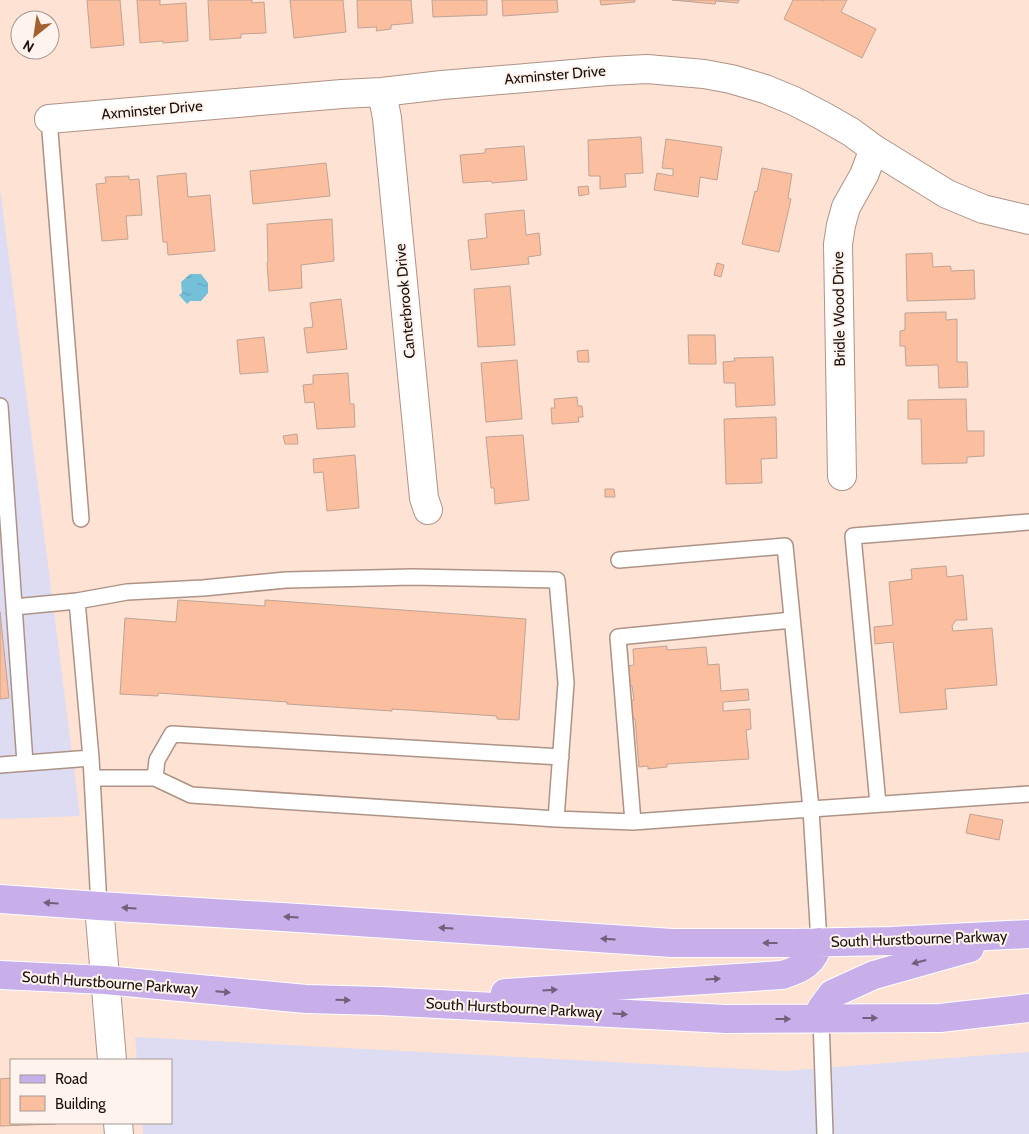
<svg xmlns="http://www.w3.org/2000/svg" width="1029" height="1134" viewBox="0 0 1029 1134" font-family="Cabin,sans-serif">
<defs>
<pattern id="water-ripples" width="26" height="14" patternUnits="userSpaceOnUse" patternTransform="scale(1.25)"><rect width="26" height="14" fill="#74c0d8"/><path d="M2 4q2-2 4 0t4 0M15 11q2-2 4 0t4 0" fill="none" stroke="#64a4b8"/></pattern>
</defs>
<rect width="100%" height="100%" fill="#fee2d4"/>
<!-- commercial -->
<path fill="#dedcf2" d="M0,188L80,816L0,819Z
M135,1037L785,1071L1029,1052V1134H143L142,1123H171V1060H137Z"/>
<!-- water -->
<path fill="url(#water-ripples)" d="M190,274H201L208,283V293L201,301H190L187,304L179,295L182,293L181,282Z"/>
<!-- building -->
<path fill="#fbbe9e" stroke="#bea496" d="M87,0H120L124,45L91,48Z
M137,0H160V5L186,3L188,41L163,43V41L140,43Z
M208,0H252V3L264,2L266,33L241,34V38L210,40Z
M290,0H343L346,32L294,38Z
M357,0H411L413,23L391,25V29L376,31L377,27L358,28Z
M432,0H487V15L433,17Z
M502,0H557L558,12L503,16Z
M600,0H635V2L601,5Z
M672,0H739L738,3L716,1L715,4Z
M793,0H821L823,1L824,0H847L841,12L876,29L862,58L784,19Z
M641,137L643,173L625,174L626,187L600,189V176H589L588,140Z
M666,139L722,147L717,180L700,177L698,197L654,190L657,173L673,176V169L662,168Z
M524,146L527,180L492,183L491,181L463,183L460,155L485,153V149Z
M326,163L330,196L253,204L250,171Z
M762,168L792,174L788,198L791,199L779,252L742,244L755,191L757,192Z
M186,173L188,197L210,195L215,251L168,255L167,242H163L157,176Z
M129,176V180L139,179L142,215L126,216L128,239L102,241L96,184L106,183L105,177Z
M588,186L589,194L579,196L578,187Z
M524,210L526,235L539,233L541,255L528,257L529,264L471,270L468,240L487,238L485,214Z
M332,219L334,261L301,265L302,288L269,291L267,263L268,262L267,224Z
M932,253L933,267L950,266L951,267V271L974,270L975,299L907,301L906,254Z
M717,263L724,265L721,277L714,275Z
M510,286L515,345L478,347L474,289Z
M341,299L347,349L307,353L304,328L313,327L310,303Z
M946,312V320L957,319V362H967L968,387L939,388L938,365L906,366L905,346H900V331L905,330V313Z
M688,335H715L716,364H689Z
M264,337L268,372L240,374L237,340Z
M588,350L589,362H578L577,351Z
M773,357L775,405L736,407L735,383H724L723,362L735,361L734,358Z
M517,360L522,419L486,422L481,363Z
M348,373L350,404H354L355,427L317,429L314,402L305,403L303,385L313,384V375Z
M577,397L578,406H582L583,417H578L579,422L552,424L551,408H555L554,399Z
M966,399L967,431H984V456L967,457V463L922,464L921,419H908V400Z
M776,417L777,458L761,459L762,483L726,484L724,419Z
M297,434L298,444H285L283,436Z
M523,435L529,500L495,504L494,488H491V487L486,437Z
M355,455L359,508L327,511L323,472L314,473L313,459Z
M605,489H614L615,497H605Z
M946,566L947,577L963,575L967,620H956L952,626L953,631L992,628L997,685L945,689L947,709L900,713L893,642L875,644L874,627L893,625L889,582L912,579L911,569Z
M178,600L265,606V600L526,619L519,720L497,719V716L392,709V711L287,704V702L158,693V696L120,694L125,618L176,622Z
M0,612L9,698L0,699Z
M667,646V650L706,647L708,665L719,664L721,691L748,689L749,700L723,702V711L750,709L751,729L746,730L749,759L667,764V767L648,769V766L639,767L635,719H633L631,700H634L632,686H630L628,666L634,665L633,649Z
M970,814L1003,820L999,840L966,833Z
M11,1078V1123H56V1124L0,1126V1079Z"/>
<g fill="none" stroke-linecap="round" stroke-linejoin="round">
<!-- lane casing -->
<g stroke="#ad9386" stroke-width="18">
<path id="lane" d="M49,119L81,519
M0,406L25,763
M619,560L785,546L811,809L819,942
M77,601L91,758
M14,607L77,601L127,592L203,588L286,580L413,577L557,580L566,683L556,819
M0,765L91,758L99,906
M92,778H155L191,795L556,819L633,822L811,809L1029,794
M155,778L157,760L172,734L561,757
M878,804L853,536L1029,522
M633,822L618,637L792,620
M821,1019L825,1134"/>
</g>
<!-- street casing -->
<g stroke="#ad9386" stroke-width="30">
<path id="street" d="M382,92L387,118L424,498L428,510
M49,119L342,94L382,92L442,85L608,71L647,69L704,74L731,79L765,89L794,101L823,116L851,132L874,149L947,194L983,209L1029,220
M842,476L838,244L841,225L846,207L864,175L874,149
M99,906L112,1060
M118,1123L119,1134"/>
</g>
<!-- primary casing -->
<g stroke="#fff" stroke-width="30">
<path id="primary" d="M0,899L99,906L298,918L672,943H792L891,941L1029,934
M0,975L105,980L306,999L380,1001L726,1019L940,1018L1029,1008
M505,993L782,975C802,969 814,963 819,942
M821,1019V1009L832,994L874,975L970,948"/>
</g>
<!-- lane -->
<use href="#lane" stroke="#fff" stroke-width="15"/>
<!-- street -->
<use href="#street" stroke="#fff" stroke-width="28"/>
<!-- primary -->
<use href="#primary" stroke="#c8afe9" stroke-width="28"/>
</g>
<!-- one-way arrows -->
<defs><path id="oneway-solid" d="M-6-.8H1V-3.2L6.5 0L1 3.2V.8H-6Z" transform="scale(1.25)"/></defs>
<g fill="#71607a">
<use href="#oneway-solid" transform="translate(51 903) rotate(-176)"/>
<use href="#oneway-solid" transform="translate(129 908) rotate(-177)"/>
<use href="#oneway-solid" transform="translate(291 917) rotate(-177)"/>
<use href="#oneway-solid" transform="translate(446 928) rotate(-176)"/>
<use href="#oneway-solid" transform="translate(608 939) rotate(-176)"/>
<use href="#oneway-solid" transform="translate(770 943) rotate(180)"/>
<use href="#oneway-solid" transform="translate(919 962) rotate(165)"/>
<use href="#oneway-solid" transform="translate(713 979) rotate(-4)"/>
<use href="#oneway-solid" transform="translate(550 990) rotate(-4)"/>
<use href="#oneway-solid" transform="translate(223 992) rotate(5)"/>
<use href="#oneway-solid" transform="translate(343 1000) rotate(1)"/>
<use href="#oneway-solid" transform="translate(620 1014) rotate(3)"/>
<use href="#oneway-solid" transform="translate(870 1018)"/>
<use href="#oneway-solid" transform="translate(783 1019)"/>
</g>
<g text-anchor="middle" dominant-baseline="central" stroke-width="4" stroke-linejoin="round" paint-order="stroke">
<!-- street labels -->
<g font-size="15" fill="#1a110c" stroke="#fff3ed">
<text transform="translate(555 75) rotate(-5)">Axminster Drive</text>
<text transform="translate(152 110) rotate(-5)">Axminster Drive</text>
<text transform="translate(405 301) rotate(-95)">Canterbrook Drive</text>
<text transform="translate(839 309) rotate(-91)">Bridle Wood Drive</text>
<text transform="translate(919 939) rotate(-2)">South Hurstbourne Parkway</text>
<text transform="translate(110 983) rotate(4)">South Hurstbourne Parkway</text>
<text transform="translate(514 1008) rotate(3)">South Hurstbourne Parkway</text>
</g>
</g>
<!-- legend -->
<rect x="10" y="1059" width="162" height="65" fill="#fff3ed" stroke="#a39993"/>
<rect x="20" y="1075" width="25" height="8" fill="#c8afe9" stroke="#a39993"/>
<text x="55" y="1084" font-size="15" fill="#1a110c">Road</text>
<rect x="20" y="1096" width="25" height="15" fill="#fbbe9e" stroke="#a39993"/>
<text x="55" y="1109" font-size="15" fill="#1a110c">Building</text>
<!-- north arrow -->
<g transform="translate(35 35) rotate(210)"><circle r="24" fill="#fff3ed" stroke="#a39993"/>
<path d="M0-4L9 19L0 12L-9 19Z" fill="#a46130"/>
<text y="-8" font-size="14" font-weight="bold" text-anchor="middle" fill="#1a110c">N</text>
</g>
</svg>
